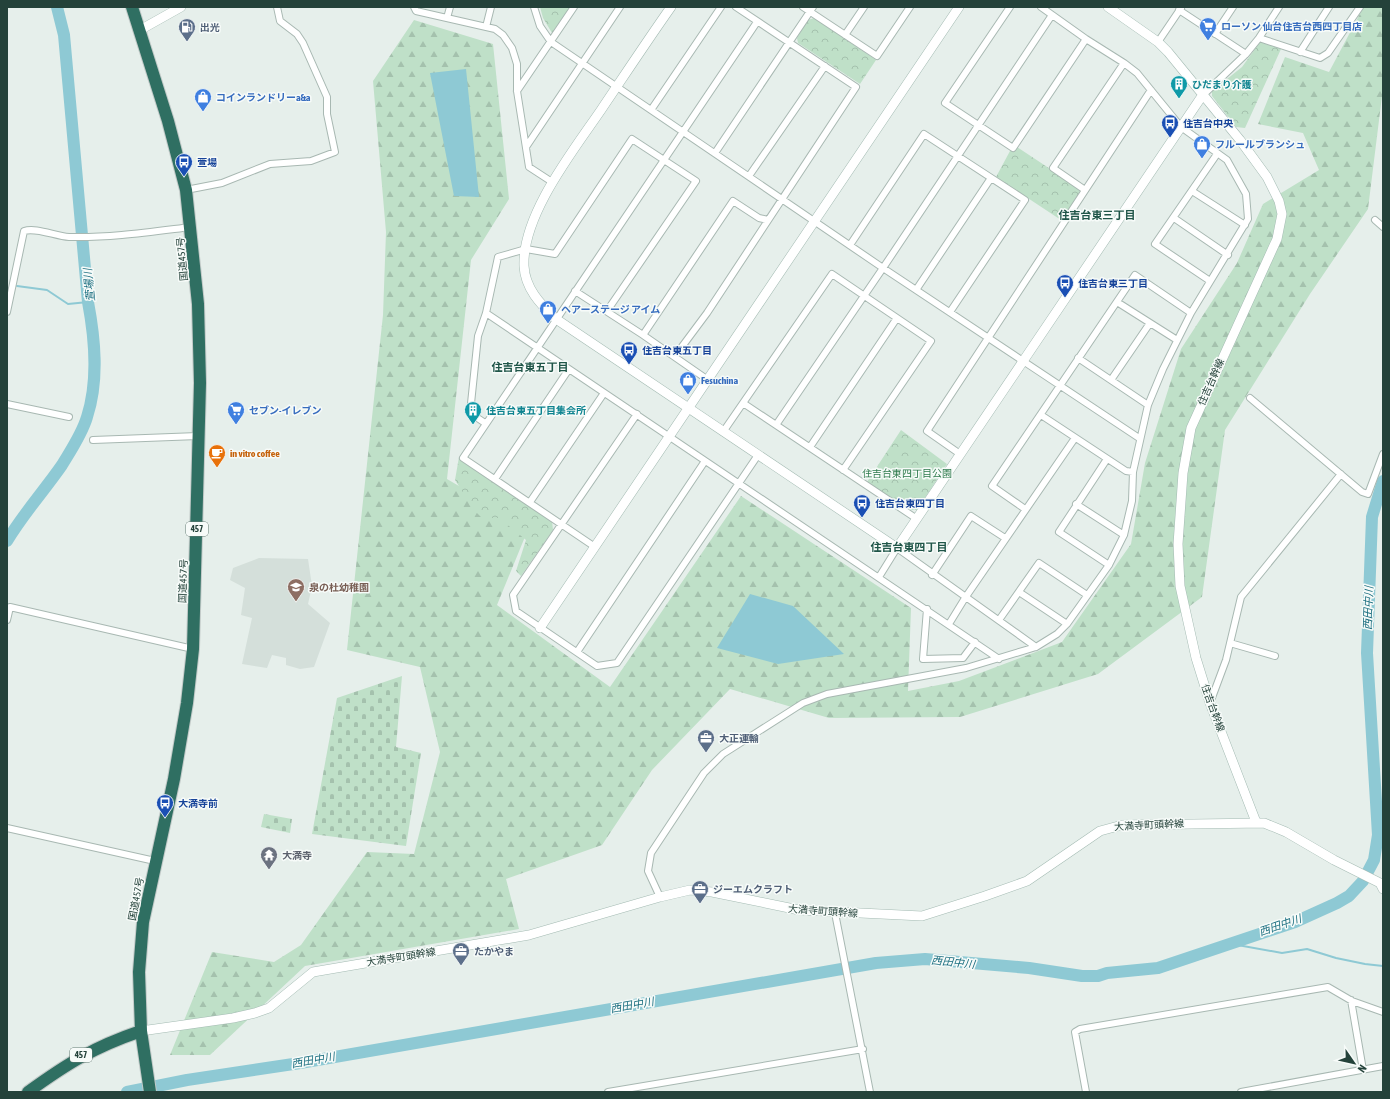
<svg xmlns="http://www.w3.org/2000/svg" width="1390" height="1099" viewBox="0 0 1390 1099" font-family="'Asap Condensed','Noto Sans JP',sans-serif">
<defs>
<pattern id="forest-firs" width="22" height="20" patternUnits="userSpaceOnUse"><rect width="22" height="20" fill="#bfe0c8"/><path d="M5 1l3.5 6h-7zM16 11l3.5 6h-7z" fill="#a4c1ad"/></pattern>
<pattern id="cemetery-stones" width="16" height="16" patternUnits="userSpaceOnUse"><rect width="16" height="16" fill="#bfe0c8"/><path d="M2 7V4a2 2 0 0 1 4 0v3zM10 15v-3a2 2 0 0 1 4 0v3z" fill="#a4c1ad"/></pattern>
<pattern id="park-crowns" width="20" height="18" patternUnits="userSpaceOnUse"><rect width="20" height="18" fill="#bfe0c8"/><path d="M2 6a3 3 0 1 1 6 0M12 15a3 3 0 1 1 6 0" fill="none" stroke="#a4c1ad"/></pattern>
</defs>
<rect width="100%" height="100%" fill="#e6efeb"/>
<!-- built -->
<path fill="#d4dfda" d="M259,558L308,559L312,586L308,604L330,623L314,667L300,669L286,665V658L272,655L267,668L242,664L252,618L241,615L245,588L230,580L233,568Z"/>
<!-- forest -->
<path fill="url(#forest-firs)" d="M1362,7H1383V88L1368,209L1310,294L1225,430L1202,597L1098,674L960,717L829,718L730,689L652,770L602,845L506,879L519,929L305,966L210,1055H170L212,952L274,962L301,945L367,852L414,854L440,752L420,667L347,650L383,315L386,232L373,81L414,20L493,44L509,199L471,260L447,479L529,527L497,605L610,687L741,496L911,608L908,691L959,681L1062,642L1131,544L1145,463L1181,349L1237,263L1263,204L1319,170L1303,133L1258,124L1285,57L1329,72L1363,8Z"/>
<!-- cemetery -->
<path fill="url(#cemetery-stones)" d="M402,676L396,747L421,753L406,846L312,834L337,698Z
M264,814L292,819L290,833L261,827Z"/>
<!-- park -->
<path fill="url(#park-crowns)" d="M540,7H570L552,33L543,18Z
M814,18L876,60L860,84L798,43L797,38L808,20Z
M1260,42L1281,49L1245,128L1236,127L1212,96V91L1242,67Z
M1017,147L1079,188L1080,193L1061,220L996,177L1010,151H1014Z
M901,430L947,464L917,510H909L867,482Z
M459,457L552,521L553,530L521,576L516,571L526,540L499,518H482L473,509L455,480Z"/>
<!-- water -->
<path fill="#8ec9d4" d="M466,69L479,197L454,196L430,73Z
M750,594L793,606L844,654L778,664L717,648Z"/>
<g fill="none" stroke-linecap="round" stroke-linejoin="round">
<!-- stream -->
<path stroke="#8ec9d4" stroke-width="2" d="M17,286L47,290L68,304L88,302
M1232,944L1282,953L1307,949L1336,958L1365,964L1383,966"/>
<!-- river -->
<path stroke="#8ec9d4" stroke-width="12" d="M7,541C23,514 44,491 62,465C71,450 82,434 87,417C99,380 95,339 88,302L64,35L57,7
M127,1092L187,1080L300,1063L876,963L925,959L1029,968L1082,976H1098L1107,973L1158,968L1295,922L1337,903L1349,896L1363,881L1374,860L1378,835L1367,653L1372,517L1383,481"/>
<!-- street casing -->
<g stroke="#a8b8b2" stroke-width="8">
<path id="street" d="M414,7L416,11L495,29L503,35L512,48L517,64V91L529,167L552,182
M534,7L540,26L551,42L883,268L1139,438
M803,7L877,56L910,7
M1010,7L945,103L1013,148L1086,39
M1179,10L1246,54
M447,18L450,7
M486,27L491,7
M1215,34L1233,7
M845,35L864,7
M1259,38L1320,58L1328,53L1360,7
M1158,42L1181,8
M1300,52L1329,7
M517,91L574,7
M1202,96L1246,54L1259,38L1279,7
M651,110L721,7
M526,147L620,7
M715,153L813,7
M749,176L825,66
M186,190L222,183L270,164L311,161L335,152L327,114V97L303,43L297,34L280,21L277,7
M1085,190L1053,168L1124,63
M1192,191L1245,225
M1174,218L1228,255
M1375,220L1383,227
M850,245L924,134L1025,200L950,312
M1210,281L1155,244L1217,154
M916,290L991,178
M575,291L643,335L708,380
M1117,302L1177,340
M7,312L24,231C36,227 55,236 69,237C110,238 150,232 191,227
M486,313L999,659
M643,335L733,201L759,218L768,220
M675,356L707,313L856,87L736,7
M1078,358L1148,405
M1111,380L1150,323
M1250,398L1362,492L1368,494L1383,454
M743,403L917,519
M7,404L69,417
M637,414L513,595L516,611L597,666L617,663L758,455
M1041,415L1126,471L1133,472
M485,423L470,413L478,336L486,313L498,257L526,249L555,254L632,139L696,181L607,311
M776,425L883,268L1052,15
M723,432L832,274L931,341L843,470
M93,440L198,436
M810,447L897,318
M960,454L927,431L1151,90
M1107,459L1059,532L1109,565
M495,479L569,369
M530,502L604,393
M1076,504L1124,535
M1025,509L992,486L1135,275L1191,313
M595,547L463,458L757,22
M932,575L971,516L1005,538
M879,577L897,548L1036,647
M1019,592L1067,624
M927,609L923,659L963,658L975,642
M7,620L10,607L193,649
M999,620L1039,563L1087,595
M949,624L965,598L1075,438
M1230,643L1275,656
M577,652L705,461
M1210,703L1226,660L1241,597L1341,474
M7,828L155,861
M660,897L648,871L651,853L704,773L723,754L803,703L827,694L966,668L1036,647L1057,634L1067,624L1109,565L1124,535L1132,501L1133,472L1148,405L1163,369L1191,313L1248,219L1246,194L1227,160L1181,127L1137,73L1124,63L1086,39L1041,7
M835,913L870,1092
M1351,1000L1363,1070
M608,1092L863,1049
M1086,1092L1075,1032L1080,1029L1328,987L1352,1001L1383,1012
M1241,1092L1383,1066"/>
</g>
<!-- secondary casing -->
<g stroke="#a4bbb3" stroke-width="10">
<path id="secondary" d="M671,7C647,41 624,76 601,110C573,151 522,215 524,266C525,288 540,304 556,319L897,548L1202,96
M1108,7L1158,42L1168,52L1240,140L1267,177L1279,201L1282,214L1277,239L1191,428L1183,473L1178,544L1180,586L1196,658L1210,703L1256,822
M140,30L181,7
M540,628L959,7
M141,1031L233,1018L255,1013L269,1008L313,972L529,935L660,897L690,890L712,892L799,910L922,916L985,896L1027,881L1100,831L1122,825L1264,823L1286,832L1334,860L1380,883L1383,889"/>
</g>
<!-- highway casing -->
<g stroke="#c2cac8" stroke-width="14">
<path id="highway" d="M132,7L168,121L186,190L198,304L200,383L193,649L187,703L174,779L143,922L139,972L141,1031L150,1092
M28,1092C68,1063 94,1047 141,1031"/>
</g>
<!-- street -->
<use href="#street" stroke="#fff" stroke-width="6"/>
<!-- secondary -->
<use href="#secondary" stroke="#fff" stroke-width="9"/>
<!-- highway -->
<use href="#highway" stroke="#2f6f62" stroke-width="12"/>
</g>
<!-- icons -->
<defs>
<g id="supermarket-pin" transform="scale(0.9)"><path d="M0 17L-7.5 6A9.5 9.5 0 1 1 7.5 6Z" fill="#3f7fe0" stroke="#f7fbf9"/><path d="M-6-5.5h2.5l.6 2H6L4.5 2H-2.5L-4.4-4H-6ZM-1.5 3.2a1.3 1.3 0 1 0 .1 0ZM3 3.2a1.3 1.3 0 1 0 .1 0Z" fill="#fff"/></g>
<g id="fuel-pin" transform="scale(0.9)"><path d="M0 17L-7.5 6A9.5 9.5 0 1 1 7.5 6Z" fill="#5c6f8a" stroke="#f7fbf9"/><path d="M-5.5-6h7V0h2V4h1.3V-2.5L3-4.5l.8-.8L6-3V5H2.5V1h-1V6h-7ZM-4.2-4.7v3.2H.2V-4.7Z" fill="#fff"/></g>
<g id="building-pin" transform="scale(0.9)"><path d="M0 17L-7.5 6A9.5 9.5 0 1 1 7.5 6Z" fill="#0f9aa8" stroke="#f7fbf9"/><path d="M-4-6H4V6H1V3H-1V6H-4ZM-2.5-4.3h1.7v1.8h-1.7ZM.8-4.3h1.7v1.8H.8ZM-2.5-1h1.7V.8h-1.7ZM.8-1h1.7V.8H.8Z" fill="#fff"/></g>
<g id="shop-pin" transform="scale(0.9)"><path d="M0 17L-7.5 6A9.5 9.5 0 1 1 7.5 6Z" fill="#3f7fe0" stroke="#f7fbf9"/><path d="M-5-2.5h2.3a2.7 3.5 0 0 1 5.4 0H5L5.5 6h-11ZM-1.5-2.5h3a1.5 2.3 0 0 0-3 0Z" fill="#fff"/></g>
<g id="bus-pin" transform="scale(0.9)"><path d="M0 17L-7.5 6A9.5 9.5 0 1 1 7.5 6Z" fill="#1a4fb4" stroke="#f7fbf9"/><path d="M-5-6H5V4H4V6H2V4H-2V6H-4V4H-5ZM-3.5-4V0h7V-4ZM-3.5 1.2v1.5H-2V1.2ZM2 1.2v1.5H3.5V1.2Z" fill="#fff"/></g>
<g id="cafe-pin" transform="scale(0.9)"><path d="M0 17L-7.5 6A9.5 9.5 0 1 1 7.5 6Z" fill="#e8710a" stroke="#f7fbf9"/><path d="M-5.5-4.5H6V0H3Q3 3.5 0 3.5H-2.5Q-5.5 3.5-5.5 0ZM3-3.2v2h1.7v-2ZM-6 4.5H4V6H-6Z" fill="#fff"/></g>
<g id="school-pin" transform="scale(0.9)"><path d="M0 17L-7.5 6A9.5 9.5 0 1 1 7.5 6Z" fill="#8d6e63" stroke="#f7fbf9"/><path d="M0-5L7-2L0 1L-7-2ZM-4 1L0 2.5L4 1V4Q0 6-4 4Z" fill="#fff"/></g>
<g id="office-pin" transform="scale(0.9)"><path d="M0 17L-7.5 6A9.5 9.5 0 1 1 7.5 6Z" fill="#5c6f8a" stroke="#f7fbf9"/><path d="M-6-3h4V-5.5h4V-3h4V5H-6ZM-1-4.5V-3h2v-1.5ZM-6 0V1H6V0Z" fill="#fff"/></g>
<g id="temple-pin" transform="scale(0.9)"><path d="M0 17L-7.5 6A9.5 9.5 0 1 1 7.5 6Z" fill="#6b7280" stroke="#f7fbf9"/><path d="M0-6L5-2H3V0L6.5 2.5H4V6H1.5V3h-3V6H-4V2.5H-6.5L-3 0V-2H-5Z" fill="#fff"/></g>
</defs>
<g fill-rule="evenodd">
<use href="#supermarket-pin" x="1208" y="26"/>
<use href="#fuel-pin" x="187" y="27"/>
<use href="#building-pin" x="1179" y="84"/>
<use href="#shop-pin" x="203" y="97"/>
<use href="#bus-pin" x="1170" y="123"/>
<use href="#shop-pin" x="1202" y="144"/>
<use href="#bus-pin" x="184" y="162"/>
<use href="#bus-pin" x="1065" y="283"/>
<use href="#shop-pin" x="548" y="309"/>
<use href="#bus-pin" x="629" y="350"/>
<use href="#shop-pin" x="688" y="380"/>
<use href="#supermarket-pin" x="236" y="410"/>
<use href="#building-pin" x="473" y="410"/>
<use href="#cafe-pin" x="217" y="453"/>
<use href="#bus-pin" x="862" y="503"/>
<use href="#school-pin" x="296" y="587"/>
<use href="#office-pin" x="706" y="738"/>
<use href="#bus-pin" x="165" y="803"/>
<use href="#temple-pin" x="269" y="855"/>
<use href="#office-pin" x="700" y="889"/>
<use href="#office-pin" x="461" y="951"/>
</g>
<g text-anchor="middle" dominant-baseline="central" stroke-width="3" stroke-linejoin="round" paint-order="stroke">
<!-- shield labels -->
<g fill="#f7fbf9" stroke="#637a73" stroke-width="1">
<rect x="186" y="522" width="22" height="14" rx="3"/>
<rect x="70" y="1048" width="22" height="14" rx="3"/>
</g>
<g font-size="9" font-weight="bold" fill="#24423a">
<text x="197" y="529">457</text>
<text x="81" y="1055">457</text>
</g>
<!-- shop labels -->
<g font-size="10" font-weight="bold" fill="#366cbe" stroke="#f7fbf9" text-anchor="start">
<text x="1221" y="26">ローソン 仙台住吉台西四丁目店</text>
<text x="216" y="97">コインランドリーa&amp;a</text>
<text x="1215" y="144">フルールブランシュ</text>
<text x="561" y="309">ヘアーステージ アイム</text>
<text x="701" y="380">Fesuchina</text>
<text x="249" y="410">セブン-イレブン</text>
</g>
<!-- service labels -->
<g font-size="10" font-weight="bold" fill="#4e5e75" stroke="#f7fbf9" text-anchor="start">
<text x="200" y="27">出光</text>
<text x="719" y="738">大正運輸</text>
<text x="713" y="889">ジーエムクラフト</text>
<text x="474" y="951">たかやま</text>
</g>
<!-- culture labels -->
<g font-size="10" font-weight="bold" fill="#0d838f" stroke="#f7fbf9" text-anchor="start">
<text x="1192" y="84">ひだまり介護</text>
<text x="486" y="410">住吉台東五丁目集会所</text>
</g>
<!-- transit labels -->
<g font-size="10" font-weight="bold" fill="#164399" stroke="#f7fbf9" text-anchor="start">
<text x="1183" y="123">住吉台中央</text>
<text x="197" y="162">萱場</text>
<text x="1078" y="283">住吉台東三丁目</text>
<text x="642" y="350">住吉台東五丁目</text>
<text x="875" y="503">住吉台東四丁目</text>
<text x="178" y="803">大満寺前</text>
</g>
<!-- street labels -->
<g font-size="10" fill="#24423a" stroke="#f7fbf9">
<text transform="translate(182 259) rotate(-95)">国道457号</text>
<text transform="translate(1211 382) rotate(-66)">住吉台幹線</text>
<text transform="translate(183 581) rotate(-88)">国道457号</text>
<text transform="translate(1213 708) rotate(70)">住吉台幹線</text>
<text transform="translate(1149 825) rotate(-3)">大満寺町頭幹線</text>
<text transform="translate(136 899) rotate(-79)">国道457号</text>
<text transform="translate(823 911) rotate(4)">大満寺町頭幹線</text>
<text transform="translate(401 957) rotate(-9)">大満寺町頭幹線</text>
</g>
<!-- food labels -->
<g font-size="10" font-weight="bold" fill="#c56008" stroke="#f7fbf9" text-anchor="start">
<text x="230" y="453">in vitro coffee</text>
</g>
<!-- park labels -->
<g font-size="10" fill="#2d7a4b" stroke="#f7fbf9">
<text x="907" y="473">住吉台東四丁目公園</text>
</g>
<!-- education labels -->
<g font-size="10" font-weight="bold" fill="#785e54" stroke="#f7fbf9" text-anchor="start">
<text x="309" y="587">泉の杜幼稚園</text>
</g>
<!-- worship labels -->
<g font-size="10" font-weight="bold" fill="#5b616d" stroke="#f7fbf9" text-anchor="start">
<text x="282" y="855">大満寺</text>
</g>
<!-- neighbourhood labels -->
<g font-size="11" font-weight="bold" fill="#1f5548" stroke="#f7fbf9">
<text x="1097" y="215">住吉台東三丁目</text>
<text x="530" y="367">住吉台東五丁目</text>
<text x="909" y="547">住吉台東四丁目</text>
</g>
<!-- water labels -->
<g font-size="11" font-style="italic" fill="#1c6f80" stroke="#f7fbf9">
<text transform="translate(89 285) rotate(-96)">萱場川</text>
<text transform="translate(1368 608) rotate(-88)">西田中川</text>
<text transform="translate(1280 925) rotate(-19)">西田中川</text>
<text transform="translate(953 962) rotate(6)">西田中川</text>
<text transform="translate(632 1005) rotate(-10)">西田中川</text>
<text transform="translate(313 1060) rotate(-10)">西田中川</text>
</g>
</g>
<!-- border -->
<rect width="1390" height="1099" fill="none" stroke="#24423a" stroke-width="16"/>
<!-- north arrow -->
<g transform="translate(1354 1063) rotate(124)" stroke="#f7fbf9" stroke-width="3" paint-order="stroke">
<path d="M0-3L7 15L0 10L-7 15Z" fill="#24423a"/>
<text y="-6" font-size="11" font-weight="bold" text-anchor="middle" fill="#24423a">N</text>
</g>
</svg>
